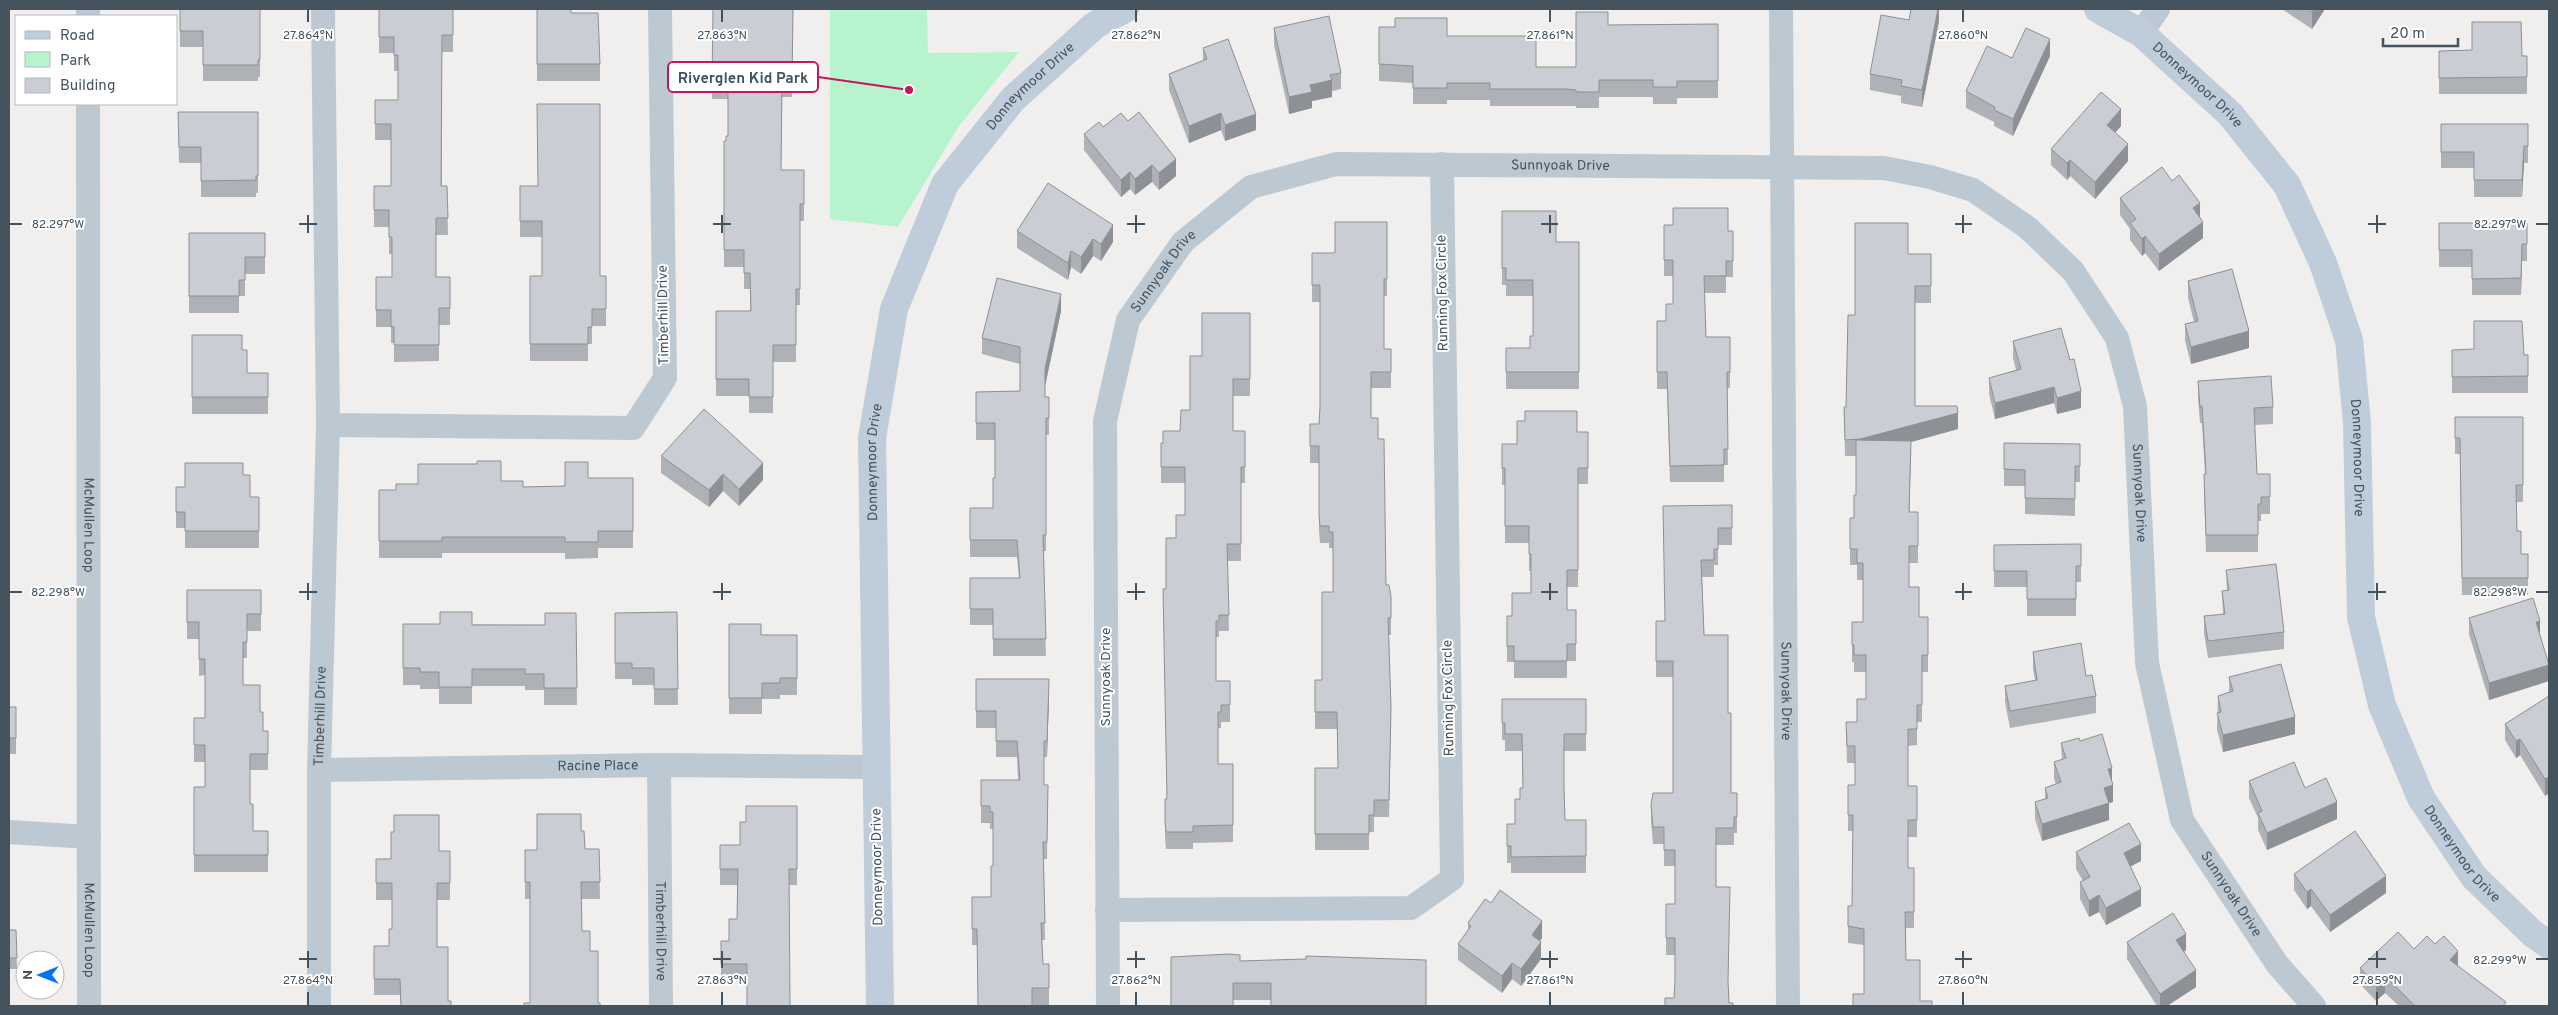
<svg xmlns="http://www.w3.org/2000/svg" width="2558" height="1015" viewBox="0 0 2558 1015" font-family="Overpass,sans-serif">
<rect width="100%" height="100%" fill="#f1eeee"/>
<!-- green -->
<path fill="#b7f4cd" d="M830,9H927L928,53L1019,52L959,126L898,227L830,219Z"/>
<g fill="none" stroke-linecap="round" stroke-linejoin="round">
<!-- street -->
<g stroke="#bdc9d2" stroke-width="24">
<path d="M88,9V16"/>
<path d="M323,9L328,425L633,428L665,378L660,9"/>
<path id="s1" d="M1781,9L1788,1006"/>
<path d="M2141,33L2158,9"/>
<path id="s2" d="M88,104L89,1006"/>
<path id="s3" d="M659,765L661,1006"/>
<path id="s4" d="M319,770L659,765L877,767"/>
<path d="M9,832L89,837"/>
<path d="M1107,910L1411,908L1452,879L1442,164"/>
<path id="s5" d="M319,1006V770L328,425"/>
<path id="s6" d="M1108,1006L1105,421L1128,320L1183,242L1251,187L1336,164L1884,168L1930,177L1973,190L2028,228L2073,271L2117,338L2135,406L2147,663L2182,820L2277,964L2314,1006"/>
</g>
<!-- secondary -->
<g stroke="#bfccda" stroke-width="28">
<path id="s7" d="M2098,9L2141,33L2230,114L2287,185L2323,263L2349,340L2357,423L2361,617L2382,705L2421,798L2474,877L2532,933L2549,945"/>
<path id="s8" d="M880,1006L872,438L894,309L945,184L1013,99L1095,25L1125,9"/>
</g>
</g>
<!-- wall -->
<path fill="#aeb1b6" d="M180,9H260V77H258V81H203V47H180Z
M379,9H453V52H442V186H447L448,235H436V277H450V325H439V361L394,362V343H391V327H376V277H392V254H389V227H374V186H391V140H375V100H398V71H394V53H379Z
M537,9L571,13L600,64V81H537Z
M713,9H793L792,97H782L781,170H804V221H800V305H796V362H773V413H749V396H716V311H750V289H744V267H724V141H726L728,136V99H712Z
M1939,9V21L1922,107L1901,103V96L1870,90V74L1909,20Z
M2282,9H2325L2312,29Z
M1718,24V98H1677V104H1653V97H1599V108H1576V106H1490V100H1447V104H1413V83L1379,81V27L1447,36L1536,67H1576L1608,25Z
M1274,28L1341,73V89L1332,91V97L1312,101V108L1289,114L1274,45Z
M1203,48L1256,130L1225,141L1221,130L1189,143L1169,90V74L1203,61Z
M2439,51L2527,56V94H2439Z
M2050,56L2013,136L1994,126V122L1966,108V91L2012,58Z
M178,112H258V193H256V197H201V163H179Z
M1128,121L1176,176L1159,190L1152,182L1135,195L1130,189L1121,197L1084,150V134L1103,127Z
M2441,124H2528V163H2524L2522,197H2474V168H2441Z
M2121,126L2115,133L2128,161L2095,199L2070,176L2067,180L2051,165V149Z
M1048,183L1113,242L1101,261L1093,256L1081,274L1071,267L1068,280L1017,248V231Z
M520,186L600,276H606V326H592V344H588V361H530V276H542V237H520Z
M2120,198L2200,218L2203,238L2159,271L2145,253L2142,256L2130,240V229L2120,215Z
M1502,211L1556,242H1579V389H1506V348H1530L1533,336V296H1506V285H1502Z
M1387,222V296H1384V349H1391V388H1371V418L1378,439L1386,585L1391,597V635H1389L1391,724L1389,817H1374V832H1369V850H1315V768H1338L1337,729H1315V680H1322L1333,592V548H1329V543H1320L1319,531V463H1310V424H1319L1320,407V302H1312V253H1335Z
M2439,223H2527V261H2522L2521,295H2472V267H2439Z
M1664,225L1733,231V277H1726V293H1704L1706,337H1730V388H1727L1728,465H1724V482H1670L1667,389H1657V321H1666L1673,304V276H1664Z
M189,233H265V274H245V296H239V313H189Z
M1908,254H1931V303H1915V406L1958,429L1911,442L1909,512H1918V563H1909V587L1919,617H1928V672H1922V722H1917V745L1908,746V786H1917V837H1908V868H1914V928H1905L1906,960L1920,1001L1932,1006L1864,994V945L1848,943V906H1852L1853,831H1848V785H1855V763H1847L1846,722H1857L1866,699V672H1854V662H1852V622H1863V580H1857V565H1850V518H1854L1856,495V456H1845L1844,407H1846L1855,315Z
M2188,281L2249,348L2191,364L2185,341V324L2194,322L2188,298Z
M1061,311L1045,386V397H1049V435H1046V551H1043L1046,656H993V625H970V578H1019L1017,557H970V508H993L995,478V440H976V392L1020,391V364L982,354V338Z
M1250,313V396H1233V431H1245V483H1241V561H1227L1229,631H1219V637H1216V681H1230V722H1221V728H1218V764H1233V842L1193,843V849H1166L1165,838V799H1167L1166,589L1176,538L1185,515V483H1161V443H1163L1180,431L1190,410L1202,356Z
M192,335L242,350L247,373H268V414H192Z
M2013,341L2070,360L2081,408L2057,414L2054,403L1995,419L1989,394V378L2016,370L2013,358Z
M2452,350L2528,355V393H2452Z
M2198,381L2273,407V424L2255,425L2257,474H2270V514H2261V521H2258V552H2206L2204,490V474H2205L2202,423H2200L2198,398Z
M2455,417H2523V502H2516L2517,531L2521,554H2528V595H2462L2460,454H2455Z
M1577,432H1588V484H1578V587H1567V610H1576V661H1567V678H1514V662H1507V616H1512L1531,593V571H1529V543H1505V485H1502V444H1517Z
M2080,444V482H2075V516L2025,514V486H2004V469Z
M661,456L763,480L739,506L723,491L709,507L661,473Z
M477,464L501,481L523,487L565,486L588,478H633V548H598V558L565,559V553H442V558H379V490H396L418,484Z
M243,475L250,497H259V548H185V528H176V487H185Z
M1732,505V545H1718V565H1714V577H1702L1704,635L1728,713L1731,793H1737V833H1734V845H1716V887L1728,987L1729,1003L1733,1006L1674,998L1675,981V955H1666V904H1675V866H1664V844H1653L1651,821V805L1673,793V677H1656V621H1664Z
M2081,544V582H2076V616H2027V587H1994V545Z
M2226,570L2284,632V649L2208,658L2204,633V616L2223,614L2222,591H2227Z
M187,590H261V631H247V658H243V685L260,712L263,731H268V770H250V804L253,831H268V872H194V787H205V762H194V718H205V675L199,676V639H187Z
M677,612L678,705H654V685H632V679H615V613Z
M545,613H576L577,705H544V690H525V686H472V704H439V689H420V685H403V624L545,625Z
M2469,618L2540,637L2549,681L2489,700L2469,634Z
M729,624L761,635H797V695H780V699H762V714H729Z
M2033,652L2086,676L2096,696V713L2010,728L2005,702V686L2035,680L2033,669Z
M2229,677L2295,734L2223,752L2217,730L2218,696L2229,692Z
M976,679L1049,696L1047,757H1044V785H1048L1047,859H1043L1045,940H1042L1043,964H1049V1005H1032L977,945H972V897H991L993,866V829H990V823H981V780H1018L1017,757H996V728H976Z
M2549,696V793L2545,796L2520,755L2516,758L2505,740V724Z
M1502,699H1586V751H1564V788L1565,820H1586V873H1511V863H1507V824H1515L1520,799L1523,788L1522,751H1505V740H1502Z
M9,707H16V754H9Z
M2080,741L2112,782L2113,802L2109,803V820L2042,841L2035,819V802L2045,799V788L2056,784L2054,779V762L2062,760L2061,743Z
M2249,781L2305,788L2337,819L2267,850L2258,830V818L2249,798Z
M797,806V885H789L747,980H721V941H729L737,919V885H720V845H740L746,822Z
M581,831L585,849H599L600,899H581L582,931L590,951L598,1003H530V899H525V850H537Z
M439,851H450V900H437V947L448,1001L451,1006H401L400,995H374V946H389L392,929V900H376V859H391Z
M2076,852L2141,861L2130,866L2141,906L2106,925L2099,912L2089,917L2080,899V882L2083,881L2076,869Z
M2294,874L2386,893L2330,932L2311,906L2307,909L2294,890Z
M1468,923L1542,938L1540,941L1541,959L1521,986L1512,979L1502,993L1458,960V944L1468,930Z
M9,930H16L17,969H9Z
M2127,942L2186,950L2184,952L2196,987L2167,1006H2157L2127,959Z
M2435,944L2458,966L2506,1006H2399L2385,993L2376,1001L2360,984V968L2414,949Z
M1426,960L1271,1000H1233L1171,1006L1240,961Z"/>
<!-- shaded-wall -->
<path fill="#8d9094" d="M1938,9H1939V21L1922,107V90Z
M2314,9H2325L2312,29V12Z
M2050,39V56L2013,136V119Z
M1332,80V97L1312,101V108L1289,114V97L1310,85Z
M2121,109V126L2107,142V125Z
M1221,113V130L1189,143V126Z
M1256,114V130L1225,141V125Z
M2128,144V161L2095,199V182Z
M2524,146V163L2522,197V180Z
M1176,159V176L1159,190V173Z
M2070,160V176L2067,180V163Z
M1152,165V182L1135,195V179Z
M1130,172V189L1121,197V180Z
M2200,203V219L2193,208Z
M2203,222V238L2159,271V254Z
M1113,225V242L1101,261V244Z
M2145,236V253L2142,256V239Z
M1093,239V256L1081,274V257Z
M2522,244V261L2521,295V278Z
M1071,251V267L1068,280V263Z
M1061,294V311L1045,386V369Z
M2249,331V348L2191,364V347Z
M2054,387V403L1995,419V403Z
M2081,391V408L2057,414V398Z
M1958,413V429L1911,442L1909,528L1860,456V439Z
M763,463V480L739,506V489Z
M723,474V491L709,507V490Z
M2540,621V638L2536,622Z
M2549,665V681L2489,700V683Z
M1049,679V696L1047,757V741Z
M2295,717V734L2223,752V735Z
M2520,739V755L2516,758V741Z
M2112,768V784L2108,769Z
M2549,777V793L2545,796V779Z
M2113,785V802L2109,803V820L2042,841V824L2104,788Z
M2337,802V819L2267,850V833Z
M2141,844V861L2124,870V853Z
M2386,876V893L2330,932V915Z
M2141,889V906L2106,925V908Z
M2311,889V906L2307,909V892Z
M2099,895V912L2089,917V901Z
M1542,921V938L1532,952V935Z
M2186,934V950L2176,957V940Z
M1541,942V959L1521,986V969Z
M2458,951V968L2450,960Z
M1512,963V979L1502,993V976Z
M2196,970V987L2167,1006H2160V994Z
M2385,976V993L2376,1001V985Z"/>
<!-- building -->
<path fill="#caced4" stroke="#8d9094" d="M180,9H260V60H258V65H203V31H180Z
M379,9H453V35H442L441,186H447L448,218H436V277H450V308H439V345H394V327H391V310H376V277H392V237H389V210H374V186H391V124H375V100H398V55H394V37H379Z
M537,9H571V13H598L600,64H537Z
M713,9H793L792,81H782L781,170H804V204H800V289H796V345H773V397H749V379H716V311H751L750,273H744V250H724V141H726V136H728V82H712Z
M1911,9H1938L1922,90L1901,86L1902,80L1870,74L1881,15L1909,20Z
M2307,9H2314L2312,12Z
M1576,12H1608V25L1718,24V81H1677V87H1653V80H1599V92H1576V90L1565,89H1490V83H1447V88H1413V66L1379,64V27H1395V18H1447V36H1536V67H1576Z
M1329,16L1341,73L1330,75L1332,80L1310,85L1312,92L1289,97L1274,28Z
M2472,22H2521L2522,56H2527V77L2439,78V51L2472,50Z
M2026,28L2050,39L2013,119L1994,110L1995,107L1966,91L1987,46L2012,58Z
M1228,39L1256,114L1225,125L1221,113L1189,126L1169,74L1207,59L1203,48Z
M2101,92L2121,109L2107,125L2128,144L2095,182L2070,160L2067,163L2051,149Z
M537,104H600V276H606V309H592V327H588V344H530V276H542V221H520V186H538Z
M178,112H258V176H256V180L201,181V147H179Z
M1139,112L1176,159L1159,173L1152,165L1135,179L1130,172L1121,180L1084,134L1099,122L1103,127L1121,113L1128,121Z
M2441,124H2528V146H2524L2522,180H2474V152H2441Z
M2162,167L2172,181L2179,175L2200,203L2193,208L2203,222L2159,254L2145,236L2142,239L2130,223L2136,219L2120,198Z
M1048,183L1113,225L1101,244L1093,239L1081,257L1071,251L1068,263L1017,231Z
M1673,208H1728V231H1733V261H1726V276H1704L1706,337H1730V372H1727L1728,449H1724V465L1670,466L1667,372H1657V321H1666V304H1673V260H1664V225H1673Z
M1502,211H1556V242H1579V372H1506V348H1530V336H1533V280H1506V268H1502Z
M1335,222H1387V279H1384V349H1391V372H1371V418H1378V439H1384L1386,585H1389L1391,597V618H1388L1391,707L1389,800H1374V815H1369V834H1315V768H1338L1337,712H1315V680H1322V592H1333V532H1329V526H1320L1319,515V446H1310V424H1319L1320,407V285H1312V253H1335Z
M1855,223H1908V254H1931V286H1915V406H1957L1958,413L1860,439L1845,440L1844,407H1846L1848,315H1855Z
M2439,223H2527V244H2522L2521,278L2472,279V250H2439Z
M189,233H265V257H245V280H239V296H189Z
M2232,269L2249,331L2191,347L2185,324L2198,321L2188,281Z
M997,278L1061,294L1045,369V397H1049V418H1046V535H1043L1046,639H993V609H970V578H1020L1017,540H970V508H993V478H995V423H976V392L1020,391V347L982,338Z
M1202,313H1250V379H1233V431H1245V467H1241V544H1227L1229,615H1219V621H1216V681H1230V705H1221V712H1218V764H1233V825L1193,826V832H1166L1165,821V799H1167L1163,589H1166V538H1176V515H1185V467H1161V443H1163V431H1180L1181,410H1190V356H1202Z
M2474,321H2522L2524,355H2528V376L2452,377V350L2474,349Z
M2061,328L2070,360L2074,359L2081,391L2057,398L2054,387L1995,403L1989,378L2021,369L2013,341Z
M192,335H242V350H247V373H268V397H192Z
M2271,376L2273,407L2254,408L2257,474H2270V497H2261V504H2258V535H2206L2204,474H2206L2202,406L2200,407L2198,381Z
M704,409L763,463L739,489L723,474L709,490L661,456Z
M1525,411H1577V432H1588V468H1578V570H1567V610H1576V644H1567V661H1514V646H1507V616H1512V593H1531V554H1529V526H1505V468H1502V444H1517V421H1525Z
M2455,417H2523V485H2516L2517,531H2521V554H2528V578H2462L2460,438H2455Z
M1856,440L1911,441L1909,512H1918V546H1909V587H1919V617H1928V655H1922V705H1917V729H1908V786H1917V820H1908V868H1914V912H1905L1906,960H1920V1001H1932V1006H1853V994H1864V929L1848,926V906H1852L1853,815H1848V785H1855V746H1847L1846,722H1857V699H1866V655H1854V645H1852V622H1863V563H1857V549H1850V518H1854V495H1856Z
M2004,443L2080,444V466H2075V499L2025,498V470L2004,469Z
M477,461H501V481H523V487L565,486V462H588V478H633V531H598V542H565V537H442V541H379V490H396V484H418V464H477Z
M185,463H243V475H250V497H259V531H185V512H176V487H185Z
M1732,505V528H1718V549H1714V560H1701L1704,635H1728V713H1731V793H1737V817H1734V828H1716V887H1730L1728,981L1729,1003H1733V1006H1665V998H1674L1675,981V938H1666V904H1675V850H1664V827H1653L1651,805L1653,793H1673V661H1656V621H1665L1663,506Z
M2081,544V566H2076V599H2027V571H1994V545Z
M2276,564L2284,632L2208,641L2204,616L2225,614L2222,591L2229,590L2226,570Z
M187,590H261V614H247V642H243V685H260V712H263V731H268V754H250V804H253V831H268V855H194V787H205V745H194V718H205V659H199V622H187Z
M2533,598L2540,621L2536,622L2549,665L2489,683L2469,618Z
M440,612H472V625H545V613H576L577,688H544V674H525V669H472V687H439V672H420V668H403V624H440Z
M677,612L678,689H654V668H632V663H615V613Z
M729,624H761V635H797V678H780V683H762V698H729Z
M2081,643L2086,676L2092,675L2096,696L2010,711L2005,686L2037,680L2033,652Z
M2281,664L2295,717L2223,735L2217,713L2221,712L2218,696L2233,691L2229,677Z
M976,679H1049L1047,741H1044V785H1048L1047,842H1043L1045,923H1041L1043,964H1049V988H1032V1006H978L977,929H972V897H991V866H993V812H990V806H981V780H1020L1017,741H996V711H976Z
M2549,696V777L2545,779L2520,739L2516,741L2505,724Z
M1502,699H1586V734H1564V788L1565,820H1586V856L1511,857V846H1507V824H1515V799H1520V788H1523L1522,734H1505V723H1502Z
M9,707H16V738H9Z
M2102,734L2112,768L2108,769L2113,785L2104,788L2109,803L2042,824L2035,802L2048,798L2045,788L2061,782L2054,762L2066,758L2061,743L2079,738L2080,741Z
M2294,762L2305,788L2326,778L2337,802L2267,833L2258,813L2262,811L2249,781Z
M746,806H797V869H789L790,1006H747V964H721V941H729V919H737L738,869H720V845H740V822H746Z
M537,814H581V831H584L585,849H599L600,882H581L582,931H590V951H598V1003H600V1006H524V1003H530V882H525V850H537Z
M394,815H439V851H450V883H437V947H448V1001H451V1006H401L400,979H374V946H389V929H392V883H376V859H391V832H394Z
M2129,823L2141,844L2124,853L2141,889L2106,908L2099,895L2089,901L2080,882L2090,877L2076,852Z
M2355,831L2386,876L2330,915L2311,889L2307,892L2294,874Z
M1500,890L1542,921L1532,935L1541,942L1521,969L1512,963L1502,976L1458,944L1471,926L1468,923L1485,899L1491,903Z
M2173,913L2186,934L2176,940L2196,970L2160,994L2127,942Z
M9,930H16L17,958H9Z
M2398,932L2414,949L2427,936L2435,944L2444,936L2458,951L2450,960L2506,1002L2503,1006H2415L2385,976L2376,985L2360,968Z
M1229,954L1240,955V961L1306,959V956L1426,960V1006H1271V983H1233V1006H1171V957Z"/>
<!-- ticks -->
<path fill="none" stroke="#44535e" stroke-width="2" d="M308,10V22M722,10V22M1136,10V22M1550,10V22M1963,10V22M308,215V233M722,215V233M1136,215V233M1550,215V233M1963,215V233M2377,215V233M10,224H22M299,224H317M713,224H731M1127,224H1145M1541,224H1558M1955,224H1972M2368,224H2386M2536,224H2548M308,583V600M722,583V600M1136,583V600M1550,583V600M1963,583V600M2377,583V600M10,592H22M299,592H317M713,592H731M1127,592H1145M1541,592H1558M1955,592H1972M2368,592H2386M2536,592H2548M308,951V968M722,951V968M1136,951V968M1550,951V968M1963,951V968M2377,951V968M299,959H317M713,959H731M1127,959H1145M1541,959H1558M1955,959H1972M2368,959H2386M2536,959H2548M308,992V1005M722,992V1005M1136,992V1005M1550,992V1005M1963,992V1005M2377,992V1005"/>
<g text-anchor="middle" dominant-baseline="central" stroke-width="4" stroke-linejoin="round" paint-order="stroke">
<!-- street labels -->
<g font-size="14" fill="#44535e" stroke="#fff">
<text stroke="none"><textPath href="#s7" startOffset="126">Donneymoor Drive</textPath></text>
<text stroke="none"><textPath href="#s8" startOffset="964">Donneymoor Drive</textPath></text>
<text stroke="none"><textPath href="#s6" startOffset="1184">Sunnyoak Drive</textPath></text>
<text stroke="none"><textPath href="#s6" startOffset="749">Sunnyoak Drive</textPath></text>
<text transform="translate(1443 293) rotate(-91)">Running Fox Circle</text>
<text transform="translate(664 315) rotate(-91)">Timberhill Drive</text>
<text stroke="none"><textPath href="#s7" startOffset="546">Donneymoor Drive</textPath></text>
<text stroke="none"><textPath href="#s8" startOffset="544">Donneymoor Drive</textPath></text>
<text stroke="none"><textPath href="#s6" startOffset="1966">Sunnyoak Drive</textPath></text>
<text stroke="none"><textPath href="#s2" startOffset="421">McMullen Loop</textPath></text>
<text transform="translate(1106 677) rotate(-90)">Sunnyoak Drive</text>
<text stroke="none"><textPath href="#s1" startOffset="682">Sunnyoak Drive</textPath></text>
<text transform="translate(1449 698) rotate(-91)">Running Fox Circle</text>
<text stroke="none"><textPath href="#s5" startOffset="290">Timberhill Drive</textPath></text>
<text stroke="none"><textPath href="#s4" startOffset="279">Racine Place</textPath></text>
<text stroke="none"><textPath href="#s7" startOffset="966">Donneymoor Drive</textPath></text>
<text transform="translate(878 867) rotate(-91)">Donneymoor Drive</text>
<text stroke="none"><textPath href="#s6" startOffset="2386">Sunnyoak Drive</textPath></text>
<text stroke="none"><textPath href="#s2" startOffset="826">McMullen Loop</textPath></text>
<text stroke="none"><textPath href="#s3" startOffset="166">Timberhill Drive</textPath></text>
</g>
</g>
<g font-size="12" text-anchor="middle" fill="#44535e" stroke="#fff" stroke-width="4" stroke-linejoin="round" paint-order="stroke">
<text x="308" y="39">27.864°N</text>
<text x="722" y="39">27.863°N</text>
<text x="1136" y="39">27.862°N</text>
<text x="1550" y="39">27.861°N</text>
<text x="1963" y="39">27.860°N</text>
<text x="2500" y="228">82.297°W</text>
<text x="58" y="228">82.297°W</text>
<text x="2500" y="596">82.298°W</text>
<text x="58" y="596">82.298°W</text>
<text x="2500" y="964">82.299°W</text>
<text x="308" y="984">27.864°N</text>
<text x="722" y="984">27.863°N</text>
<text x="1136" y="984">27.862°N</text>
<text x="1550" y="984">27.861°N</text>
<text x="1963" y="984">27.860°N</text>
<text x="2377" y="984">27.859°N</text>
</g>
<!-- callouts -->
<path fill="none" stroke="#c2185b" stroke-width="2" d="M909 90L818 77"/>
<circle fill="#c2185b" stroke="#fff" stroke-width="2" cx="909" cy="90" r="5"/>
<rect fill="#fff" stroke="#c2185b" stroke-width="2" x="668" y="62" width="150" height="30" rx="5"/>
<g font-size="15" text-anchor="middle" font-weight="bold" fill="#44535e">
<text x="743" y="83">Riverglen Kid Park</text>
</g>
<!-- border -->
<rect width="2558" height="1015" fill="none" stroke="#44535e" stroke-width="20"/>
<!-- legend -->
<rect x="15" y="15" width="162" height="90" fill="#ffffff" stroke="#b4babf"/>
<rect x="25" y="31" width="25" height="8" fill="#bfccda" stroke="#b4babf"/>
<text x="60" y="40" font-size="15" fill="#44535e">Road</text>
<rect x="25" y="52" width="25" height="15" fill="#b7f4cd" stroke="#b4babf"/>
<text x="60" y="65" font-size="15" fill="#44535e">Park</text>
<rect x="25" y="78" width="25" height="15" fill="#caced4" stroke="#b4babf"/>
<text x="60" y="90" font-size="15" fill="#44535e">Building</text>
<!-- north arrow -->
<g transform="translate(40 975) rotate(270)"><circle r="24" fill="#ffffff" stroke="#b4babf"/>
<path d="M0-4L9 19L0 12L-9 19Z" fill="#0473f5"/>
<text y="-8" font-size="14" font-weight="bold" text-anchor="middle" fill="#44535e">N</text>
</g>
<!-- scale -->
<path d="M2383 38v8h75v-8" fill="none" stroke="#44535e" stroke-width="2.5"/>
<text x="2390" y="38" font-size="15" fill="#44535e" stroke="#ffffff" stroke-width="4" paint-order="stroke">20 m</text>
</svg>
